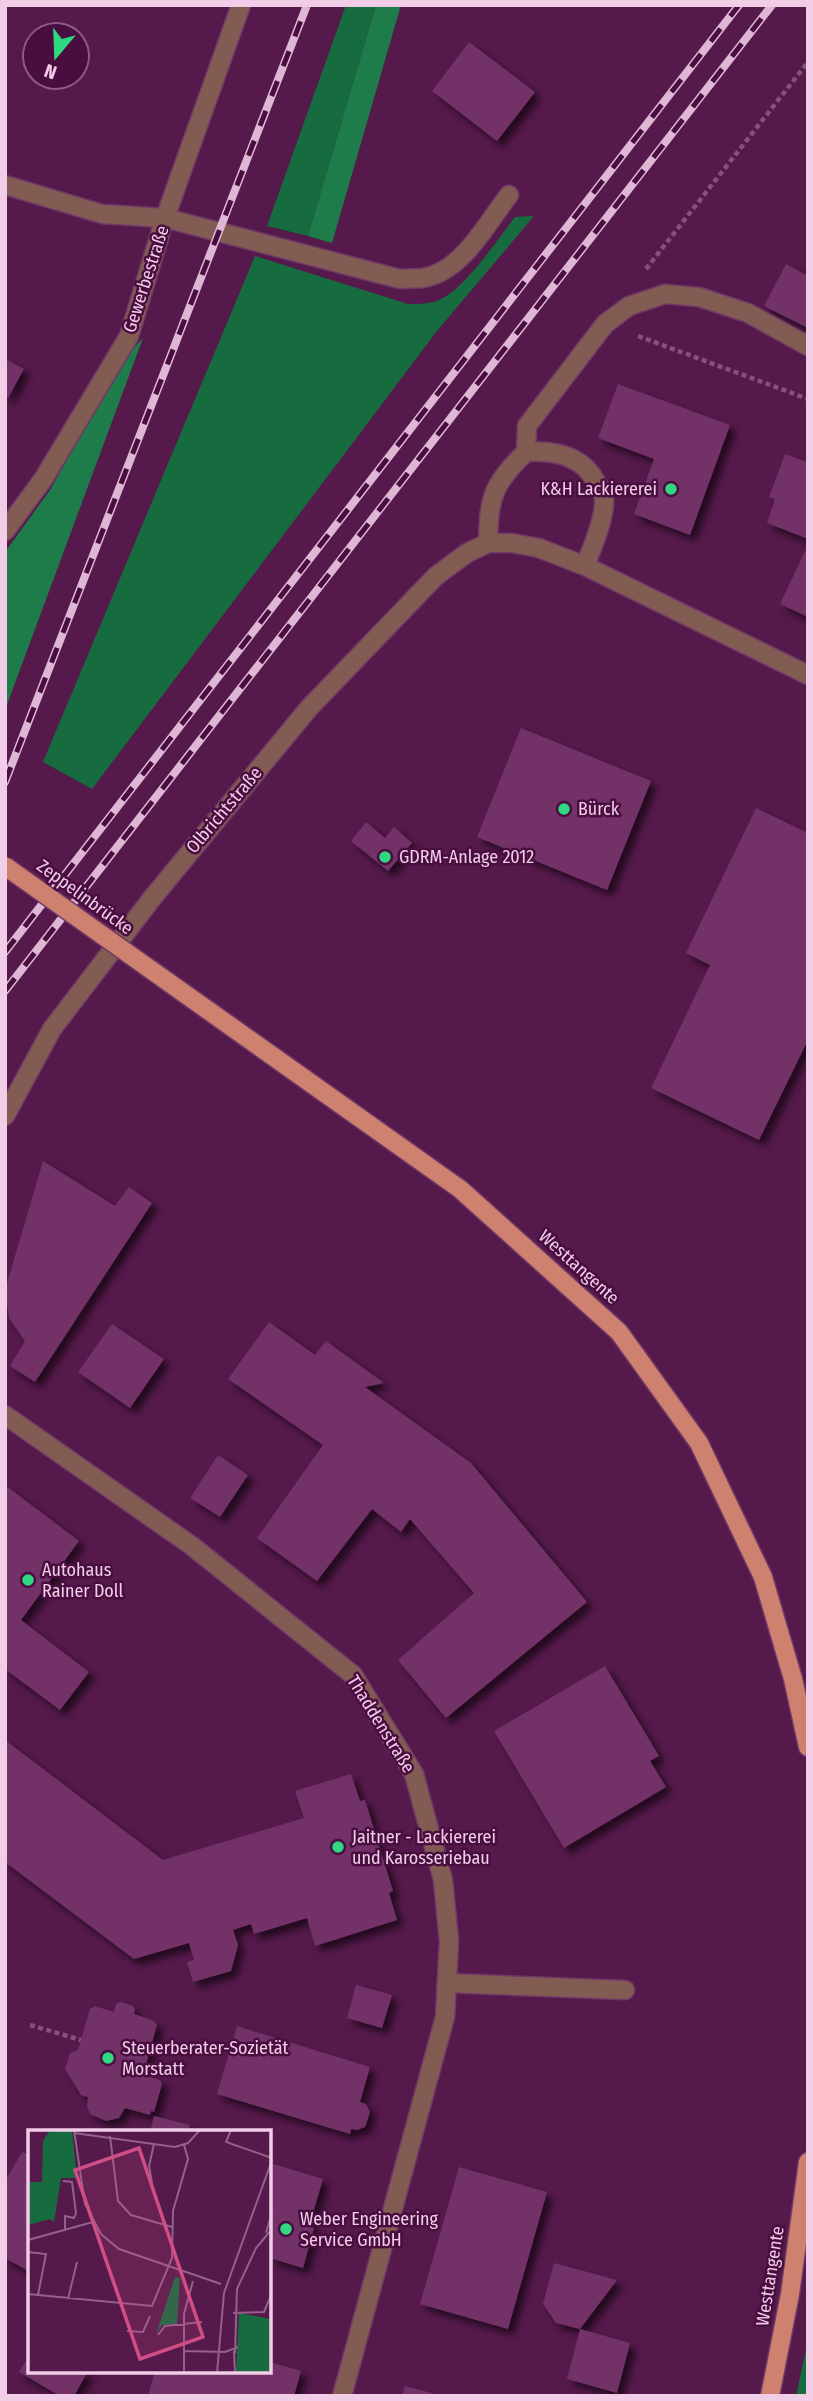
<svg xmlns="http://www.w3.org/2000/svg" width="813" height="2401" viewBox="0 0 813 2401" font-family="'Fira Sans Condensed',sans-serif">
<defs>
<filter id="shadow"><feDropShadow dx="6" dy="6" stdDeviation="3.5" flood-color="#0009"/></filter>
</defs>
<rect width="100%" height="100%" fill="#55194b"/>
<!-- green -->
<path fill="#176c3f" d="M346,5H376L308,236L267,226Z
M534,216L437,331L92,789L43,762L255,256L408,304C419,304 431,304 441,299C467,286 497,240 515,217Z
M808,2340V2396H796Z"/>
<!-- forest -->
<path fill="#1d7c4a" d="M376,5H401L332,243L308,236Z
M143,338L5,710V552L50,490L124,358Z"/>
<!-- building -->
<path fill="#723167" filter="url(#shadow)" d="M469,42L535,92L497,141L432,91Z
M786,264L808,276V328L764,306Z
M5,359L24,369L8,398L5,397Z
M618,384L730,425L690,535L634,514L654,459L598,438Z
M785,454L805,461L808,460V539L767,523L775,499L769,497Z
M805,551L808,552V617L780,604Z
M521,728L651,781L607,890L477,837Z
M756,808L808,833V1040L759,1140L651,1088L710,965L686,953Z
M366,822L385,838L394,827L412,843L388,871L351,841Z
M43,1161L115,1206L129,1187L152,1203L35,1382L10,1366L25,1341L9,1318L5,1290Z
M269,1322L315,1355L326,1341L384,1383L365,1387L471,1463L587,1602L446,1718L398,1660L474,1593L410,1519L401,1532L372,1509L317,1581L257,1538L323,1445L228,1379Z
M112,1324L164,1359L130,1408L78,1372Z
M218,1455L248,1475L220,1517L190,1498Z
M5,1485L79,1541L21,1620L89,1672L60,1710L5,1669Z
M605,1666L659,1756L650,1761L666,1787L564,1848L494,1731Z
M5,1740L163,1860L304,1818L295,1791L351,1774L360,1801L365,1800L393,1891L389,1893L397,1920L315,1946L307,1918L254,1934L251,1924L233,1930L238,1945L231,1971L193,1982L187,1962L194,1960L189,1943L134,1959L5,1862Z
M356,1985L392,1995L382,2028L347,2018Z
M121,2002L133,2006L135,2009L134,2014L154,2021L157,2025L143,2075L160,2080L162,2084L154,2112L151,2111L150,2115L125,2108L119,2118L106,2121L90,2114L87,2106L88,2097L81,2095L65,2069L70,2053L78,2050L90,2009L95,2006L114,2012L116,2004Z
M237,2026L370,2067L360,2102L366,2104L370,2112L365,2127L357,2130L351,2129L350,2134L217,2094Z
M154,2116L190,2125L188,2132H150Z
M22,2152L30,2155V2272L5,2258V2181Z
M270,2163L323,2179L309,2226L314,2228L303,2268L270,2258Z
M459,2167L547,2192L508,2329L420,2304Z
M554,2263L617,2280L580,2329L630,2343L617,2393L567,2379L580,2329L556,2323L543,2304Z
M30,2354V2371H88L74,2396H60L19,2372Z
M270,2362L301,2371L294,2396H148L155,2371H270Z
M405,2386L439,2395L438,2396H402Z"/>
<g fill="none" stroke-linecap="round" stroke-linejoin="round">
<!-- lane casing -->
<g stroke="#713967" stroke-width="21">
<path id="lane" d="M5,185L102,214L165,218L400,279C407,278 415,279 423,278C462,272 487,223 509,195
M526,452L527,426L605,324L629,306L665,294L699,297L748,313L808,346
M447,1983L625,1990"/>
</g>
<!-- street casing -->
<g stroke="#713967" stroke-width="21">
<path id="street" d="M5,531L44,478L129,336L165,218L241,5
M488,543C489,498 492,484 526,452C554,450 582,455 596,482C599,486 603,492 604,497C606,516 592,548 585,566
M5,1116L52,1029L153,897L309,708L436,576L467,553L488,543H512L539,548L585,566L808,675
M5,1415L192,1546L353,1675L414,1774L443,1880L449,1941L445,2017L342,2396"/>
</g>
<!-- primary casing -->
<g stroke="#713967" stroke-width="21">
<path id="primary" d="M140,962L460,1189L619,1332L699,1443L763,1577L793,1679L808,1747
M770,2396L790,2294L808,2162"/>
</g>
<!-- path -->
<path stroke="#86517c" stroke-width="4.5" stroke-dasharray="5 3.5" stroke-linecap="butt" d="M646,269L808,62
M638,336L808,399
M30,2025L81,2040"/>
<!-- lane -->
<use href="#lane" stroke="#825c53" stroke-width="18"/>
<!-- street -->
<use href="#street" stroke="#825c53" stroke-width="18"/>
<!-- primary -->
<use href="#primary" stroke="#cd816e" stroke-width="18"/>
<!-- rail casing -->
<g stroke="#deb7d4" stroke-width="8">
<path id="rail" d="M5,782L307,5
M5,952L739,5
M5,991L772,5"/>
</g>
<!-- rail -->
<use href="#rail" stroke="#490d40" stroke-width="5" stroke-dasharray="16" stroke-linecap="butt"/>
<!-- primary-bridge casing -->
<g stroke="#713967" stroke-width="21" stroke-linecap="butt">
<path id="primary-bridge" d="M5,866L140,962"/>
</g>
<!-- primary-bridge -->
<use href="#primary-bridge" stroke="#cd816e" stroke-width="18"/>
</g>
<!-- markers -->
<g fill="#31d882" stroke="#490d40" stroke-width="2.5">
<circle cx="671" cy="489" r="7"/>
<circle cx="564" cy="809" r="7"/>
<circle cx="385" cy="857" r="7"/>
<circle cx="28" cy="1580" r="7"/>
<circle cx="338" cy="1847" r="7"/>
<circle cx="108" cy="2058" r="7"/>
<circle cx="286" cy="2229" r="7"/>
</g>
<g text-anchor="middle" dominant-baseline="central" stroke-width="5" stroke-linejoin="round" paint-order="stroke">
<!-- street labels -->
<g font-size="18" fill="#f1cde8" stroke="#490d40">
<text transform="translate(146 279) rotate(-72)">Gewerbestraße</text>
<text transform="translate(224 810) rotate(-50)">Olbrichtstraße</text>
<text transform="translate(85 897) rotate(36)">Zeppelinbrücke</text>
<text transform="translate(579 1267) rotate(42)">Westtangente</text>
<text transform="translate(381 1724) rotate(58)">Thaddenstraße</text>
<text transform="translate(770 2276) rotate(-81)">Westtangente</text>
</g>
<!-- poi labels -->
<g font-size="18" fill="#f1cde8" stroke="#490d40" text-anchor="start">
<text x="657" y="489" text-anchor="end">K&amp;H Lackiererei</text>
<text x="578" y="809">Bürck</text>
<text x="399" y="857">GDRM-Anlage 2012</text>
<text x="42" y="1570">Autohaus<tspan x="42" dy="21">Rainer Doll</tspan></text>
<text x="352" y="1837">Jaitner - Lackiererei<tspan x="352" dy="21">und Karosseriebau</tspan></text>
<text x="122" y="2048">Steuerberater-Sozietät<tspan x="122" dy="21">Morstatt</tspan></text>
<text x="300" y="2219">Weber Engineering<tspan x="300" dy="21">Service GmbH</tspan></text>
</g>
</g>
<!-- overview -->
<g transform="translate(28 2130)">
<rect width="243" height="243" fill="#55194b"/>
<path d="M22,0H44L49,48H33L26,92L22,89L0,95V52H14L15,11ZM147,147L152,148L149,194L134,195L128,204ZM211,183L243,189V243H208Z" fill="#176c3f"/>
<path fill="none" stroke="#93618a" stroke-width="2" d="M46,0L57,74L73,104L91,119L193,154M203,0L198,12L244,28M46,3L147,17L160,13L172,0M82,6L90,71L103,85L144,97M35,51L44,52L48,83L46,88L37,86V101M124,53L121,36L126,14M238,103L244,82M0,110L65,92M0,122L18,124L10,165M0,164L124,176L144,128L145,81L160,29L156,15M40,169L49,132M205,183L236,182L244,163M99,201L115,202L122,186M130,205L137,196L174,192M156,221L197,222L210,217M206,221L207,243M207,223L209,159L228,118L244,99M156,243V184L165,151M189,243L196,163L244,30"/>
<path fill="#d04e85" fill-opacity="0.15" stroke="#d04e85" stroke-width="3.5" d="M111,18L175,207L112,229L47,40Z"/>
<rect width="243" height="243" fill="none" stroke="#f1cde8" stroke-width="3.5"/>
</g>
<!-- border -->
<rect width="813" height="2401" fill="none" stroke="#f1cde8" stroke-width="14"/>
<!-- north arrow -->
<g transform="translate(56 56) rotate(199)"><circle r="33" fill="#490d40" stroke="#8c5a83" stroke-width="2"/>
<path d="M0-5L12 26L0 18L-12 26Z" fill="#31d882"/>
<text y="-10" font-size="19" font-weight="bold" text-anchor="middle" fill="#f1cde8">N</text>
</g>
</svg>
